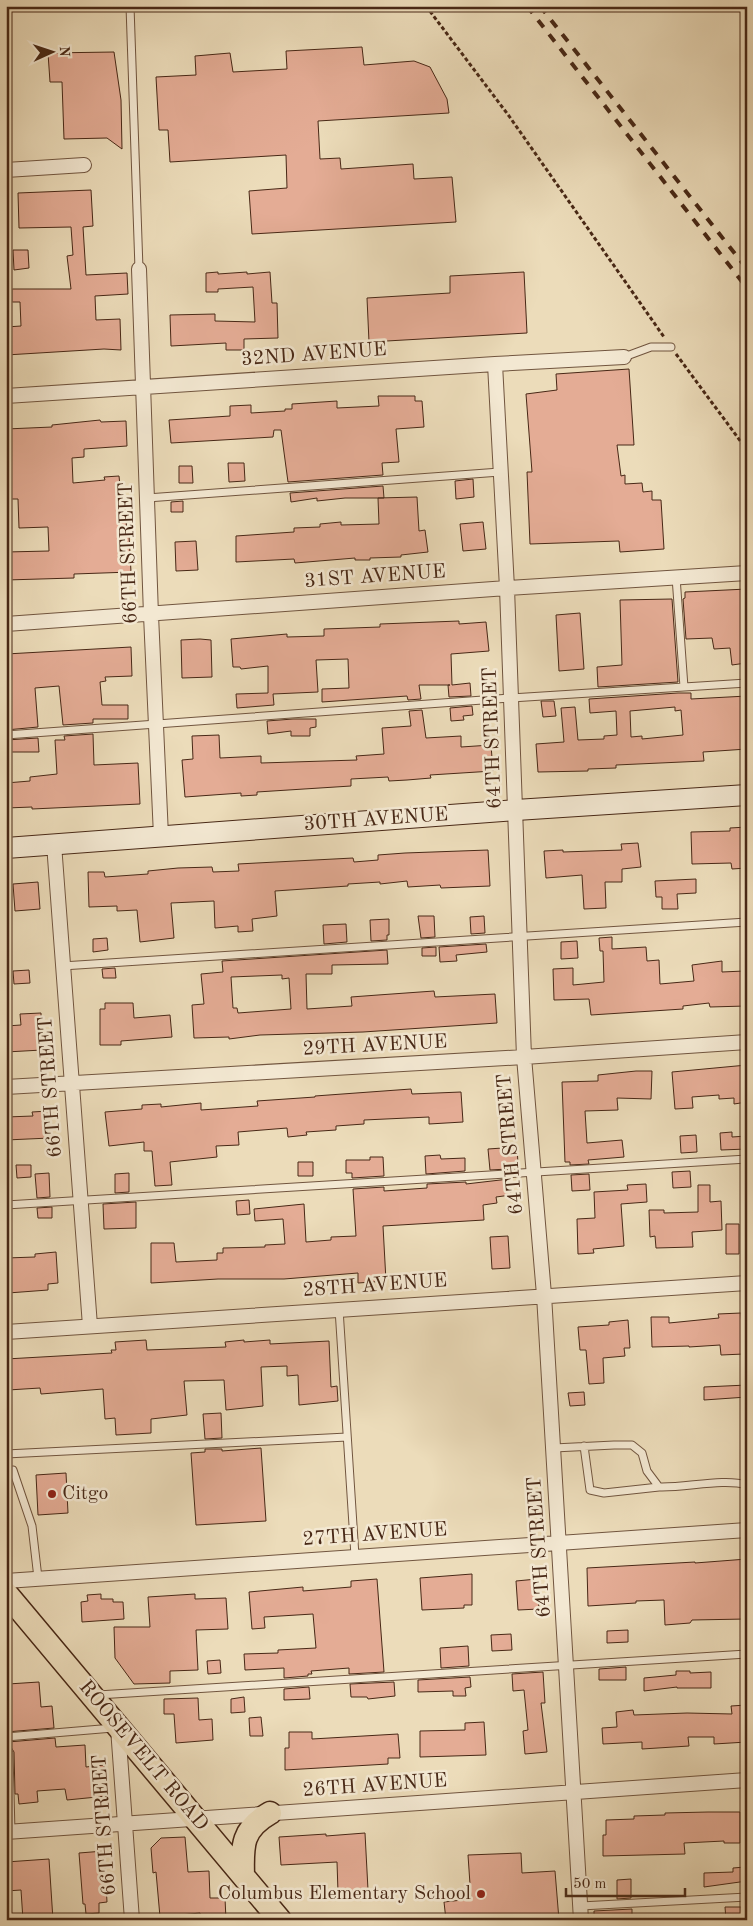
<svg xmlns="http://www.w3.org/2000/svg" width="753" height="1926" viewBox="0 0 753 1926" font-family="'Old Standard TT',serif">
<rect width="100%" height="100%" fill="#ecdcba"/>
<filter id="stains"><feTurbulence type="fractalNoise" baseFrequency=".004" numOctaves="4"/><feColorMatrix values="0 0 0 0 .2 0 0 0 0 .09 0 0 0 0 .02 0 0 0 .5 -.17"/></filter>
<radialGradient id="worn" r=".72"><stop offset=".6" stop-color="#630" stop-opacity="0"/><stop offset="1" stop-color="#630" stop-opacity=".3"/></radialGradient>
<!-- building -->
<path fill="#e4ac95" stroke="#482816" fill-rule="evenodd" d="M362,47L364,65L414,61L430,67L447,99L449,113L318,121L320,159L340,158L341,169L413,164L414,179L452,177L456,222L252,234L249,191L287,188L286,155L170,162L168,130H159L156,77L196,75L195,56L230,53L233,72L287,69L286,51Z
M114,52L121,100L122,149L107,138L64,139L62,82H50L48,53Z
M91,190L93,226L83,227L86,275L127,273L128,294L95,296L96,320L120,319L121,350L104,349L6,355V327L21,326L20,302H12V289H71L67,256L73,255L71,227L19,228L18,193Z
M13,250H28L29,268L14,270Z
M218,272V274L247,272V274L270,272L272,303H277L278,338L244,339V350H226V343L171,346L170,315L215,314V321L255,322L253,287L218,289V292H206V273Z
M524,272L527,333L369,342L367,298L450,293V276Z
M629,369L634,445H617L621,476L625,475V484L642,483L643,492L652,491V500H661L664,549L620,552L619,541L530,544L527,472H532L526,394L557,390L556,374Z
M378,396H415V401H422L424,427L396,429L399,462L382,463L383,475L288,482L281,430H274L273,437L171,443L169,420L230,416V406L251,405V413L285,411V409H292V404L337,401V408L379,406Z
M100,420L101,422L126,421L127,446L84,449V457L72,458L73,483L105,480L104,477L119,476L122,504H125L127,535H129L131,572L74,574V578L6,580V552L49,551L48,527L19,528L18,499H6V429L52,427V425Z
M228,463H244L245,481L229,482Z
M179,466H192L193,483H179Z
M473,479L474,497L456,499L455,481Z
M383,486L384,498H345L317,501V498L291,502L290,493Z
M417,497L419,531L425,530L428,552L401,555V557L370,558V560H355V558L295,563L294,559L236,562V536L294,532V528L320,527V524L341,522V525L379,524L378,498Z
M183,501V512H171V502Z
M483,522L486,549L463,551L460,524Z
M196,541L198,570L176,571L175,542Z
M747,589V645L744,646L746,663L732,665L730,648L714,649L712,638L686,639L683,599L685,598V592Z
M672,599L678,682L598,687L597,667L622,665L620,600Z
M580,613L584,669L559,671L556,615Z
M459,621V624L486,622L489,651L451,654L452,685L470,683L471,696L449,697L448,685H450H419L421,699L408,700L407,696L322,702V689L349,688L348,659L316,660L318,692L273,694L274,705L237,708L236,694L268,693V666L241,669L240,667H233L231,639L287,634V637L324,636V629L380,627V624Z
M200,639L211,640L212,677L182,678L181,640Z
M131,647L132,676L105,677L106,681L100,682L102,705H128V719H93V723L63,725L59,686L35,688L38,727L6,730V654Z
M678,693H691V699L747,696V749L703,752L704,761L616,765V768L588,769V771L538,772L536,744L564,742L561,708L575,707L578,740L604,739V736L617,735L616,711L590,713L589,699ZM675,707V711L681,710L683,735L642,739V736L631,737L630,711Z
M541,701H554L556,716L543,717Z
M472,706L473,715L463,716L464,720L451,721L450,708Z
M422,710L426,738L461,736V747L491,745L493,771L430,775L431,778L407,780L389,781L388,777L351,779V786L257,792V795L241,796V793L185,797L182,760L193,759L192,736L219,735L220,758L261,756V763L357,760L356,756L384,754L382,728L411,726L409,711Z
M293,719H316V727L310,728V736H291V731L268,734L267,721Z
M93,734L94,765L138,763L140,804L32,809V807L6,808V783L30,781V777L57,774L55,740H65L64,736Z
M38,738L39,752H6V740Z
M747,827V868L732,869L731,863L692,864L691,832L730,831V828Z
M638,843L641,867L622,869V882H605L606,908L584,909L582,875L546,878L544,851L563,850V852L622,850L621,844Z
M488,850L490,886L441,888L440,885L408,887L407,881L380,884V882L348,884V886L275,891L277,916L252,919L253,931L238,932V926L215,928L214,901L171,903L174,938L140,942L137,910L117,911V906L89,907L88,872H104L105,877L148,874V871L178,868L212,867L213,872L239,871L238,864L353,858L354,862L378,860V855L405,853Z
M696,879V893L677,894L678,909H662V897H656L655,881Z
M38,882L40,909L15,911L13,884Z
M418,916H434L435,937L421,938Z
M484,916L485,933L471,934L470,917Z
M389,919V935H387V940L371,941L370,920Z
M346,924L347,942L324,944L323,925Z
M612,937V949L646,947L647,961L659,960L660,984L694,981L692,965L722,961V972L744,971L746,1006L710,1007L709,1003L683,1006V1009L591,1015L589,999L554,1000L553,969L573,968V985L604,982L603,951H600L599,938Z
M107,938L108,950L93,952V939Z
M577,941L578,958L561,959V942Z
M486,944L487,952L456,955L457,961L440,962L439,947Z
M436,947V956H422V948Z
M387,950L388,964L332,965V974H306L307,1009L352,1006L351,997L378,995L434,991L435,997L495,994L497,1023L363,1032L260,1035L229,1039V1037L194,1038L192,1005L204,1004L201,974L223,972L222,961ZM282,975V979L289,978L291,1009L238,1013L237,1008H233L231,977Z
M115,968L116,978H103L102,969Z
M29,970L30,983L14,984L13,971Z
M105,1003H133L134,1018L170,1015L172,1037L121,1041V1045H100V1009H105Z
M41,1013L42,1050L6,1052V1026L21,1025L20,1014Z
M747,1065V1102L734,1104V1098L719,1099V1095L692,1097L693,1108L675,1109L672,1072Z
M636,1071H652L651,1099L617,1098L618,1110L585,1111L587,1143L622,1140L624,1157L588,1160L589,1164L570,1165V1162H565L562,1082L598,1081V1075Z
M411,1089L412,1094L461,1092L463,1122L429,1124V1117L364,1120V1124L336,1126V1130L306,1132L307,1135L288,1137L287,1128L238,1132L239,1145L216,1146L217,1157L170,1162L172,1185L155,1186L152,1151H144V1142L109,1146L105,1112L142,1109V1105L161,1104V1107L201,1103V1110L258,1106L257,1101L315,1097V1096Z
M48,1111L50,1138L6,1140V1117L33,1116L32,1112Z
M732,1132V1137L747,1136V1149L721,1150L720,1133Z
M696,1135L697,1152L681,1153L680,1136Z
M517,1147L518,1164H507L508,1169L490,1170L488,1149Z
M440,1155L441,1159L465,1158V1171L426,1174L425,1156Z
M370,1157H383L384,1176L352,1178V1173H346V1160H370Z
M298,1162H313V1176H298Z
M16,1165H31V1177L17,1178Z
M690,1171L691,1187L673,1188L672,1172Z
M49,1173L50,1197L37,1198L35,1174Z
M129,1173V1192L115,1193V1174Z
M589,1174L590,1190L572,1191L571,1175Z
M509,1179L511,1195L496,1197L497,1203L483,1205L484,1220L383,1226L386,1281L358,1283V1273L284,1279H218L151,1283V1243H174L176,1262L217,1260V1253H223V1248L265,1247V1245L285,1244L283,1219L255,1221L254,1209L304,1204L306,1242L331,1240V1237L356,1236L353,1189L384,1187V1191L427,1188V1184L466,1182V1184Z
M646,1184L647,1202L621,1204L624,1246L593,1249L594,1253L578,1254L577,1219L595,1218L594,1192L628,1190L627,1185Z
M698,1185H710V1202L721,1201L722,1230L692,1232L693,1247L656,1248L655,1236L650,1237L649,1210H664V1213L698,1212Z
M249,1200L250,1214L237,1215L236,1201Z
M136,1202V1228L104,1229L103,1204Z
M52,1207V1218H38L37,1208Z
M726,1224H739V1254H726Z
M508,1236L510,1268L492,1269L490,1237Z
M56,1252L58,1283L48,1284V1290L8,1293L6,1258L35,1257V1254Z
M741,1313L744,1354L721,1355L720,1345L689,1347V1346L652,1347L651,1317H669V1323L719,1318L718,1314Z
M628,1320L630,1348H624L625,1356L603,1358L604,1383L589,1384L586,1350H580L578,1327L609,1325V1322Z
M146,1340L147,1350L226,1347L225,1342L244,1340V1342L270,1340V1344L329,1341L331,1387L337,1386L338,1401L299,1405L298,1375L287,1376V1366L261,1367L263,1406L226,1410L224,1380L184,1381L187,1415L151,1419V1433L116,1435L115,1418L105,1419L103,1389L41,1394L40,1388L8,1390L6,1359L112,1353L111,1350H116L115,1342Z
M747,1385V1397L704,1400V1387Z
M584,1392L585,1405L570,1406L568,1393Z
M221,1413L222,1438L205,1439L203,1414Z
M261,1448L266,1521L196,1525L191,1453L205,1452V1449H222V1451Z
M66,1473L68,1513L38,1515L36,1475Z
M747,1559V1586H744L746,1619L692,1620L690,1623L665,1625L664,1600L636,1601V1603L588,1606L587,1568L695,1562V1563Z
M472,1574V1605H464V1608L422,1610L420,1578Z
M377,1579L384,1672L349,1674V1668L311,1671L312,1674H308V1676L284,1678V1668L245,1670L244,1654L278,1653V1650L316,1648L313,1614L264,1617L265,1628L252,1629L249,1592L303,1587V1591L351,1587V1581Z
M537,1579L539,1609L518,1610L516,1581Z
M101,1594V1599H113V1602H123L124,1619L82,1622L81,1602L88,1601L87,1595Z
M195,1594V1599L226,1598L228,1629L196,1630L198,1670L170,1671V1683L134,1684L115,1658L114,1627H150L148,1597Z
M628,1630V1642L607,1643V1631Z
M511,1634L512,1650L492,1651L491,1635Z
M468,1646L469,1666L441,1668L440,1648Z
M220,1660L221,1673L208,1674L207,1661Z
M626,1667V1680H599V1669Z
M676,1671H690V1673L711,1672V1688H677V1687L644,1691V1678L676,1675Z
M543,1672L545,1703H541L547,1752L525,1754L523,1731L528,1730L524,1690L513,1691L512,1674Z
M470,1677L471,1687L465,1688L466,1696H453V1691L418,1692V1680Z
M39,1682L41,1707L52,1706L54,1728L6,1732V1710L10,1709L8,1684Z
M394,1682L395,1696L368,1699L367,1697H351L350,1684Z
M309,1687L310,1699L284,1700V1689Z
M244,1697L245,1712L231,1713V1699Z
M198,1698L199,1720L212,1719L213,1740L176,1743L174,1714H164V1699Z
M747,1705V1742L714,1744V1737H688L689,1746L642,1749V1742L603,1744L602,1728L617,1727L616,1712L633,1710L634,1715L687,1713L732,1714L731,1706Z
M261,1717L263,1736H250L249,1718Z
M484,1722L486,1755L420,1757V1731L465,1730V1723Z
M289,1732H312V1739L398,1734L400,1758H388V1764L285,1770V1748H289Z
M55,1738L56,1747L85,1745L86,1767L104,1765L107,1796L67,1800L65,1789L37,1791L38,1802L19,1804L18,1794H15L14,1752L8,1742Z
M708,1812H740V1843H724V1841L684,1843L685,1854L603,1856V1835H606V1820L634,1819V1816L665,1815V1813Z
M365,1833L368,1890L338,1892L337,1862L281,1865L279,1837L326,1834V1836Z
M185,1837L188,1872L209,1871L210,1898H225L226,1920H201L200,1913L160,1917L156,1872L153,1873L151,1848L161,1838Z
M104,1851L107,1902L99,1903V1913L86,1914L85,1904H83L79,1853Z
M521,1853L522,1873L555,1871L559,1920H446L444,1902L471,1899L468,1855Z
M49,1859L53,1920H23L21,1890L6,1891V1862Z
M745,1867L747,1881L704,1887V1873L733,1872V1868Z
M631,1879V1898L617,1899V1880Z
M725,1907H741L742,1920H726Z
M632,1909V1920H594V1911Z"/>
<g fill="none" stroke-linecap="round" stroke-linejoin="round">
<!-- lane casing -->
<g stroke="#71553f" stroke-width="9">
<path id="lane" d="M130,6L139,269
M624,357L651,347H671
M147,498L500,472
M676,577L684,687
M6,735L511,698L747,683
M62,966L747,922
M6,1205L747,1159
M339,1309L355,1556
M584,1446L590,1490L604,1493L659,1487
M554,1448L614,1445H632L642,1453L647,1471L659,1487C686,1488 723,1478 747,1485
M6,1454L347,1437
M6,1471L13,1470L32,1526L38,1578
M98,1695L747,1654
M6,1737L113,1728
M6,1747L9,1753L11,1832
M581,1906L747,1897"/>
</g>
<!-- street casing -->
<g stroke="#71553f" stroke-width="16">
<path id="street" d="M6,170L84,165
M139,269L151,615L161,836
M495,364L507,588L524,1057L544,1295L581,1920
M6,396L495,364L624,357
M6,624L507,588L747,573
M54,844L90,1326
M6,1087L524,1057L747,1042
M6,1332L747,1283
M6,1581L747,1530
M118,1728L132,1920
M6,1832L747,1780"/>
</g>
<!-- secondary casing -->
<g stroke="#482816" stroke-width="22">
<path id="secondary" d="M6,848L516,810L747,795"/>
</g>
<!-- primary casing -->
<g stroke="#482816" stroke-width="25">
<path id="primary" d="M6,1593L280,1920
M243,1875C242,1845 242,1829 270,1813"/>
</g>
<!-- path -->
<path stroke="#482816" stroke-width="3" stroke-dasharray="4 2.5" stroke-linecap="butt" d="M426,6L509,116L664,337
M676,354L747,450"/>
<!-- lane -->
<use href="#lane" stroke="#f3e8d2" stroke-width="7"/>
<!-- street -->
<use href="#street" stroke="#f3e8d2" stroke-width="14"/>
<!-- secondary -->
<use href="#secondary" stroke="#f3e8d2" stroke-width="20"/>
<!-- primary -->
<use href="#primary" stroke="#ecdcba" stroke-width="22"/>
<!-- rail -->
<path stroke="#482816" stroke-width="4" stroke-dasharray="9 9" stroke-linecap="butt" d="M527,6L747,288
M540,6L747,269"/>
</g>
<!-- markers -->
<g fill="#8f2418" stroke="#f3e8d2" stroke-width="2">
<circle cx="52" cy="1494" r="5"/>
<circle cx="481" cy="1894" r="5"/>
</g>
<g text-anchor="middle" dominant-baseline="central" stroke-width="5" stroke-linejoin="round" paint-order="stroke">
<!-- street labels -->
<g font-size="20" fill="#482816" stroke="#f3e8d2">
<text transform="translate(314 355) rotate(-4)">32ND AVENUE</text>
<text transform="translate(129 553) rotate(-92)">66TH STREET</text>
<text transform="translate(375 577) rotate(-4)">31ST AVENUE</text>
<text transform="translate(493 738) rotate(-92)">64TH STREET</text>
<text transform="translate(376 820) rotate(-4)">30TH AVENUE</text>
<text transform="translate(375 1046) rotate(-3)">29TH AVENUE</text>
<text transform="translate(51 1087) rotate(-94)">66TH STREET</text>
<text transform="translate(511 1144) rotate(-95)">64TH STREET</text>
<text transform="translate(375 1286) rotate(-4)">28TH AVENUE</text>
<text transform="translate(375 1535) rotate(-4)">27TH AVENUE</text>
<text transform="translate(540 1547) rotate(-94)">64TH STREET</text>
<text transform="translate(143 1756) rotate(50)">ROOSEVELT ROAD</text>
<text transform="translate(375 1786) rotate(-4)">26TH AVENUE</text>
<text transform="translate(105 1825) rotate(-94)">66TH STREET</text>
</g>
<!-- poi labels -->
<g font-size="20" fill="#482816" stroke="#f3e8d2" text-anchor="start">
<text x="62" y="1494">Citgo</text>
<text x="471" y="1894" text-anchor="end">Columbus Elementary School</text>
</g>
</g>
<!-- margin -->
<rect width="753" height="1926" fill="none" stroke="#ecdcba" stroke-width="25"/>
<rect x="8" y="8" width="738" height="1911" fill="none" stroke="#482816" stroke-width="2.5"/>
<rect x="12" y="12" width="728" height="1901" fill="none" stroke="#482816"/>
<!-- north arrow -->
<g transform="translate(52 52) rotate(87)" stroke="#f3e8d2" stroke-width="4" paint-order="stroke">
<path d="M0-4L9 19L0 12L-9 19Z" fill="#482816"/>
<text y="-8" font-size="14" font-weight="bold" text-anchor="middle" fill="#482816">N</text>
</g>
<!-- scale -->
<path d="M566 1888v8h119v-8" fill="none" stroke="#482816" stroke-width="2.5"/>
<text x="573" y="1888" font-size="15" fill="#482816" stroke="#f3e8d2" stroke-width="4" paint-order="stroke">50 m</text>
<rect width="100%" height="100%" filter="url(#stains)"/>
<rect width="100%" height="100%" fill="url(#worn)"/>
</svg>
